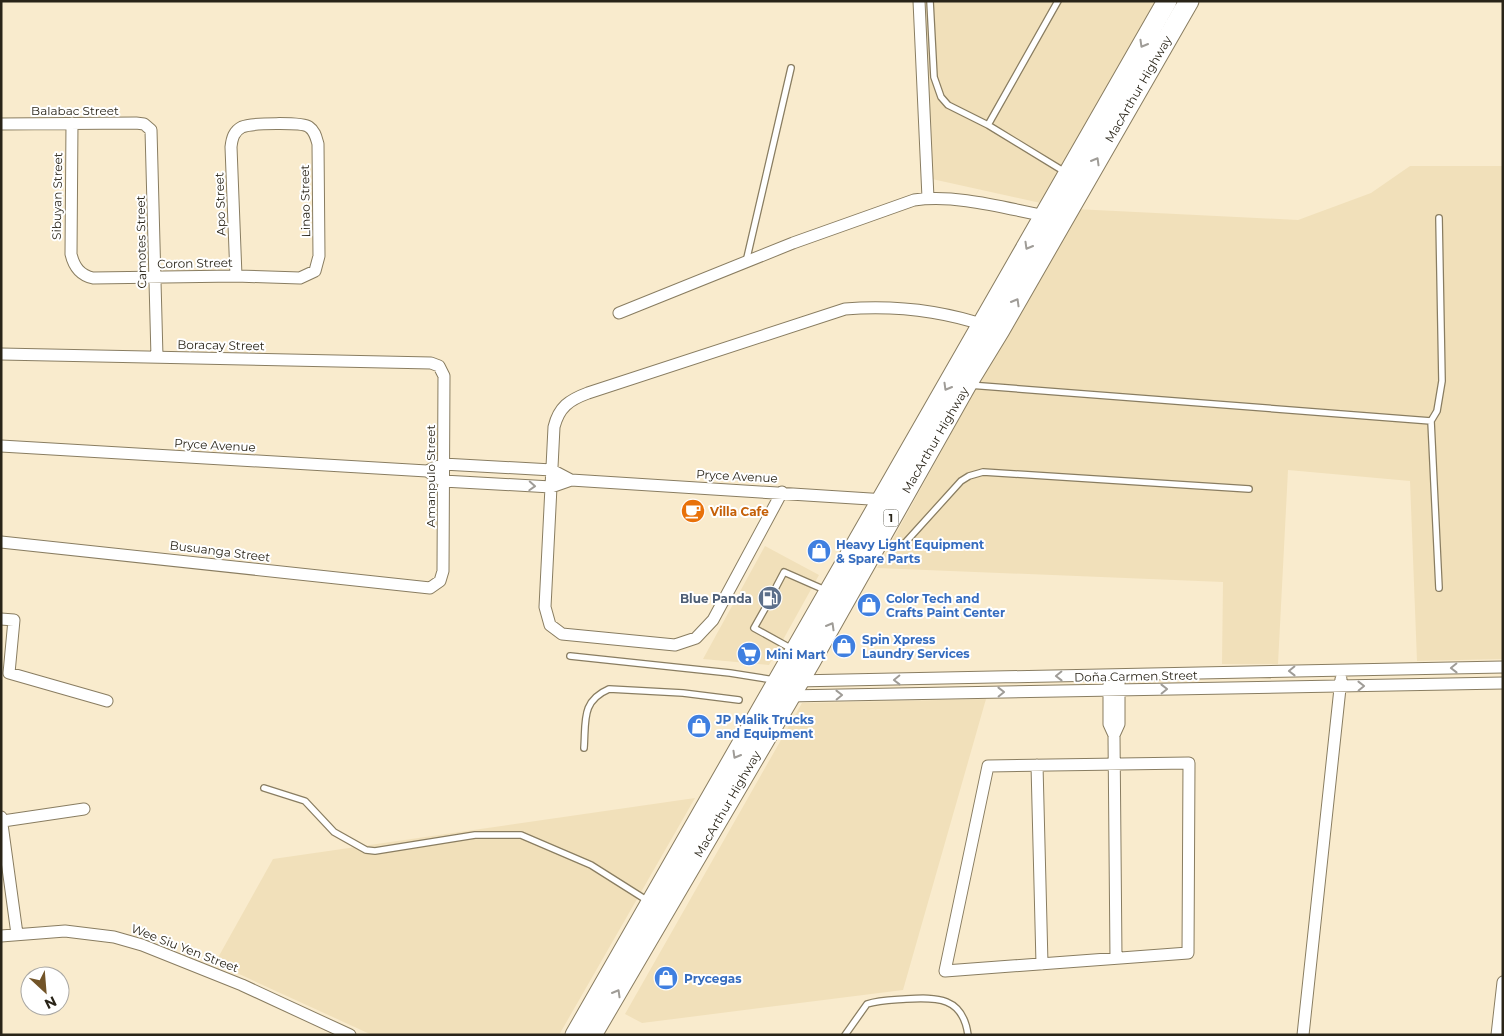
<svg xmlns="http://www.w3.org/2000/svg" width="1504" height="1036" viewBox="0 0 1504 1036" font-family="Montserrat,sans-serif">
<rect width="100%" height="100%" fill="#f9ebcd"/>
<!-- built -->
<path fill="#f1e0ba" d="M923,1H1157L1045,204L932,179Z
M1410,166H1503V659L1417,661L1410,481L1288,470L1278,664H1222L1223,582L877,568L1075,209L1298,220L1371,193Z
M765,546L819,575L769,665L703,659Z
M986,699L903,990L642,1023L625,1014L802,703Z
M695,798L559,1035H372L215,963L273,859Z"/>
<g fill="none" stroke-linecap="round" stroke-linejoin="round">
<!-- service casing -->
<g stroke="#897d61" stroke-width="8">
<path id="service" d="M930,1L934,77L941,97L948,105L988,125L1065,172
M988,125L1058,1
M1439,218L1442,381L1437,411L1431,421L1439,588
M746,262L791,68
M969,385L1431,421
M881,544L894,547L904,544L961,481L969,476L983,472L1249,489
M774,591L784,572L825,590
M767,605L754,628L792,649
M570,656L730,673L774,680
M584,748C586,721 581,701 609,689L683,693L739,700
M264,788L305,801L334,832L366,850L375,851L475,835H521L591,865L648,901
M845,1035L867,1004C879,1000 892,1000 906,999C937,997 963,997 968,1035"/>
</g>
<!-- minor casing -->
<g stroke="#897d61" stroke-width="13">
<path id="minor" d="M919,1L928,198
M72,123L71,254C74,267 80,275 93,278L236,276L300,278L315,271L319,256L318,144C316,137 315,131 309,127C302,122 251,123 242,127C234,131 232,138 231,147L236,276
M1,124L136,123L144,124L151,130L157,357
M619,313L793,243L914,200C957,194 1004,208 1046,216
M1,354L431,363L439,366L444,376L443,571L440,581L430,588L1,542
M1,446L427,471L443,464L552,470L571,480L886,500
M427,471L443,481L551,487L571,480
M782,492L713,620L696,638L675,645L562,634L550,625L545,607L554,427C559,407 569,400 588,393L845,309C895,305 940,310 987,326
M1,619L14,620L9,673L107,701
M795,681L1503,667
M1109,684V724L1114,735L1116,958
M787,696L1503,683
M1114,735L1119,724V682
M1189,763L1188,953L945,971L988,766Z
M1037,765L1042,964
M1,817L17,934
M3,821L84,809
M1,936L65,931L114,937L142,945L242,985L350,1035
M1303,1035L1341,679
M1497,1035L1503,982"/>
</g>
<!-- trunk casing -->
<g stroke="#897d61" stroke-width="21">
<path id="trunk" d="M575,1035L1167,1
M592,1035L811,661L967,384L1000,330L1189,1"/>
</g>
<!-- service -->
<use href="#service" stroke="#fff" stroke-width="5.5"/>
<!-- minor -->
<use href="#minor" stroke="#fff" stroke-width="11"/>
<!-- trunk -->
<use href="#trunk" stroke="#fff" stroke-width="19"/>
</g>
<!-- one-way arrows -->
<defs><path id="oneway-chevron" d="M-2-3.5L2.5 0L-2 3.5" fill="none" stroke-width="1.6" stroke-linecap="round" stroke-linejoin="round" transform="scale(1.25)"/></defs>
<g stroke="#9f9c97">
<use href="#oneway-chevron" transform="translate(1143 44) rotate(120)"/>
<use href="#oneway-chevron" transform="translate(1096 161) rotate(-60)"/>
<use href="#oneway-chevron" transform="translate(1028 246) rotate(120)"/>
<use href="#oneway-chevron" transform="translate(1016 302) rotate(-60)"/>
<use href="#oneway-chevron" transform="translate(947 387) rotate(120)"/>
<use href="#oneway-chevron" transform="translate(532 486) rotate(3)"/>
<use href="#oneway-chevron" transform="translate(831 626) rotate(-60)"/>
<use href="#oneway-chevron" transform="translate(1454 668) rotate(179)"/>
<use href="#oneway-chevron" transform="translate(1292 671) rotate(179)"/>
<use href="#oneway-chevron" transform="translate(1059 676) rotate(179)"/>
<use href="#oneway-chevron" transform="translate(897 680) rotate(179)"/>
<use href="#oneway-chevron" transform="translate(1361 686) rotate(-1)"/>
<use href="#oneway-chevron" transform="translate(1164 689) rotate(-1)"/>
<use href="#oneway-chevron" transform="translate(1001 692) rotate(-1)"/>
<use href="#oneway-chevron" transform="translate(839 695) rotate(-1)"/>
<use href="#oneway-chevron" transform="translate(736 755) rotate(120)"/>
<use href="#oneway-chevron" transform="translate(617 993) rotate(-60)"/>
</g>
<!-- icons -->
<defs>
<g id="cafe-disc" transform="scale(1.25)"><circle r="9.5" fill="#e8710a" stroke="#fff"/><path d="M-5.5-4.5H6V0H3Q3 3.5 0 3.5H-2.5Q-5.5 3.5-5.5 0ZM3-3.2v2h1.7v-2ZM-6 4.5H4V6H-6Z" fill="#fff"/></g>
<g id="shop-disc" transform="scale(1.25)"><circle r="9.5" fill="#3f7fe0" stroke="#fff"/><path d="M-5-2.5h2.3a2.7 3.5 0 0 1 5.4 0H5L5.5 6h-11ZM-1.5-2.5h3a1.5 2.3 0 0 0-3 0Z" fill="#fff"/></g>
<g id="fuel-disc" transform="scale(1.25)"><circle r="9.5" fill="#5c6f8a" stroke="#fff"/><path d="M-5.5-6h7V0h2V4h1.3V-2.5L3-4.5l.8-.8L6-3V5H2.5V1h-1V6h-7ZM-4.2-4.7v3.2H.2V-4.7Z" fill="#fff"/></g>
<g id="supermarket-disc" transform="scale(1.25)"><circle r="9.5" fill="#3f7fe0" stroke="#fff"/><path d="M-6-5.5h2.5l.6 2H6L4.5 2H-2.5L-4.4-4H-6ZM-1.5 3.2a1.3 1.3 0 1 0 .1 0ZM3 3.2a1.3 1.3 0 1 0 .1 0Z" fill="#fff"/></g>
</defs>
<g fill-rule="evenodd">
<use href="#cafe-disc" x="693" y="511"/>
<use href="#shop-disc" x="819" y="551"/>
<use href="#fuel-disc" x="770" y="598"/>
<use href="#shop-disc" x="869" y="605"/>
<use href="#shop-disc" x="844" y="646"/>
<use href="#supermarket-disc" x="749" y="654"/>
<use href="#shop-disc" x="699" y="726"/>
<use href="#shop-disc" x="666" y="978"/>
</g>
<g text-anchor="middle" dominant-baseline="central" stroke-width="4" stroke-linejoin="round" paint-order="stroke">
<!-- shield labels -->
<rect fill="#fff" stroke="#69665d" stroke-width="1" x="883.5" y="509.5" width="15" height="17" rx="4"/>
<g font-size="11" font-weight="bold" fill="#292418">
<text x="891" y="518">1</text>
</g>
<!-- street labels -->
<g font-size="12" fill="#292418" stroke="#fff">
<text transform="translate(1138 89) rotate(-60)">MacArthur Highway</text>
<text x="75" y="110">Balabac Street</text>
<text transform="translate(57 196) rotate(-89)">Sibuyan Street</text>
<text transform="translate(305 201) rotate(-91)">Linao Street</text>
<text transform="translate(220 204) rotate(-92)">Apo Street</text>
<text transform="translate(141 242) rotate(-91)">Camotes Street</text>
<text transform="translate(195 263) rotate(-1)">Coron Street</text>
<text transform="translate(221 345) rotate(1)">Boracay Street</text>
<text transform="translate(935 440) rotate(-60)">MacArthur Highway</text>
<text transform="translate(215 445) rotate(3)">Pryce Avenue</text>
<text transform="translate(430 476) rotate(-90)">Amanpulo Street</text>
<text transform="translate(737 476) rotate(3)">Pryce Avenue</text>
<text transform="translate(220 551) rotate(7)">Busuanga Street</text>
<text transform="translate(1136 676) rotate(-1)">Doña Carmen Street</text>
<text transform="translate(727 804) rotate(-60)">MacArthur Highway</text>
<text transform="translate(185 948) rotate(21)">Wee Siu Yen Street</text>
</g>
<!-- food labels -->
<g font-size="12" font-weight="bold" fill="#c56008" stroke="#fff" text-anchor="start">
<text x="710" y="511">Villa Cafe</text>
</g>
<!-- shop labels -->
<g font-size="12" font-weight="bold" fill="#366cbe" stroke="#fff" text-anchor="start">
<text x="836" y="544">Heavy Light Equipment<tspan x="836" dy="14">&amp; Spare Parts</tspan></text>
<text x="886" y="598">Color Tech and<tspan x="886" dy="14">Crafts Paint Center</tspan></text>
<text x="862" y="639">Spin Xpress<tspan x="862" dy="14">Laundry Services</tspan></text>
<text x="766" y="654">Mini Mart</text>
<text x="716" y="719">JP Malik Trucks<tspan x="716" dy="14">and Equipment</tspan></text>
<text x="684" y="978">Prycegas</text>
</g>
<!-- service labels -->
<g font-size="12" font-weight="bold" fill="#4e5e75" stroke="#fff" text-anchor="end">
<text x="752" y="598">Blue Panda</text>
</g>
</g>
<!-- border -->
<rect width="1504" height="1036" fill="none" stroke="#292418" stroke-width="5"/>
<!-- north arrow -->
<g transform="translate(45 991) rotate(154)"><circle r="24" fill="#ffffff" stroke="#a9a7a3"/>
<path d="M0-4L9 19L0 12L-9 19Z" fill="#725428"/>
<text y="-8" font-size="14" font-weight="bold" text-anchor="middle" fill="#292418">N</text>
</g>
</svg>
